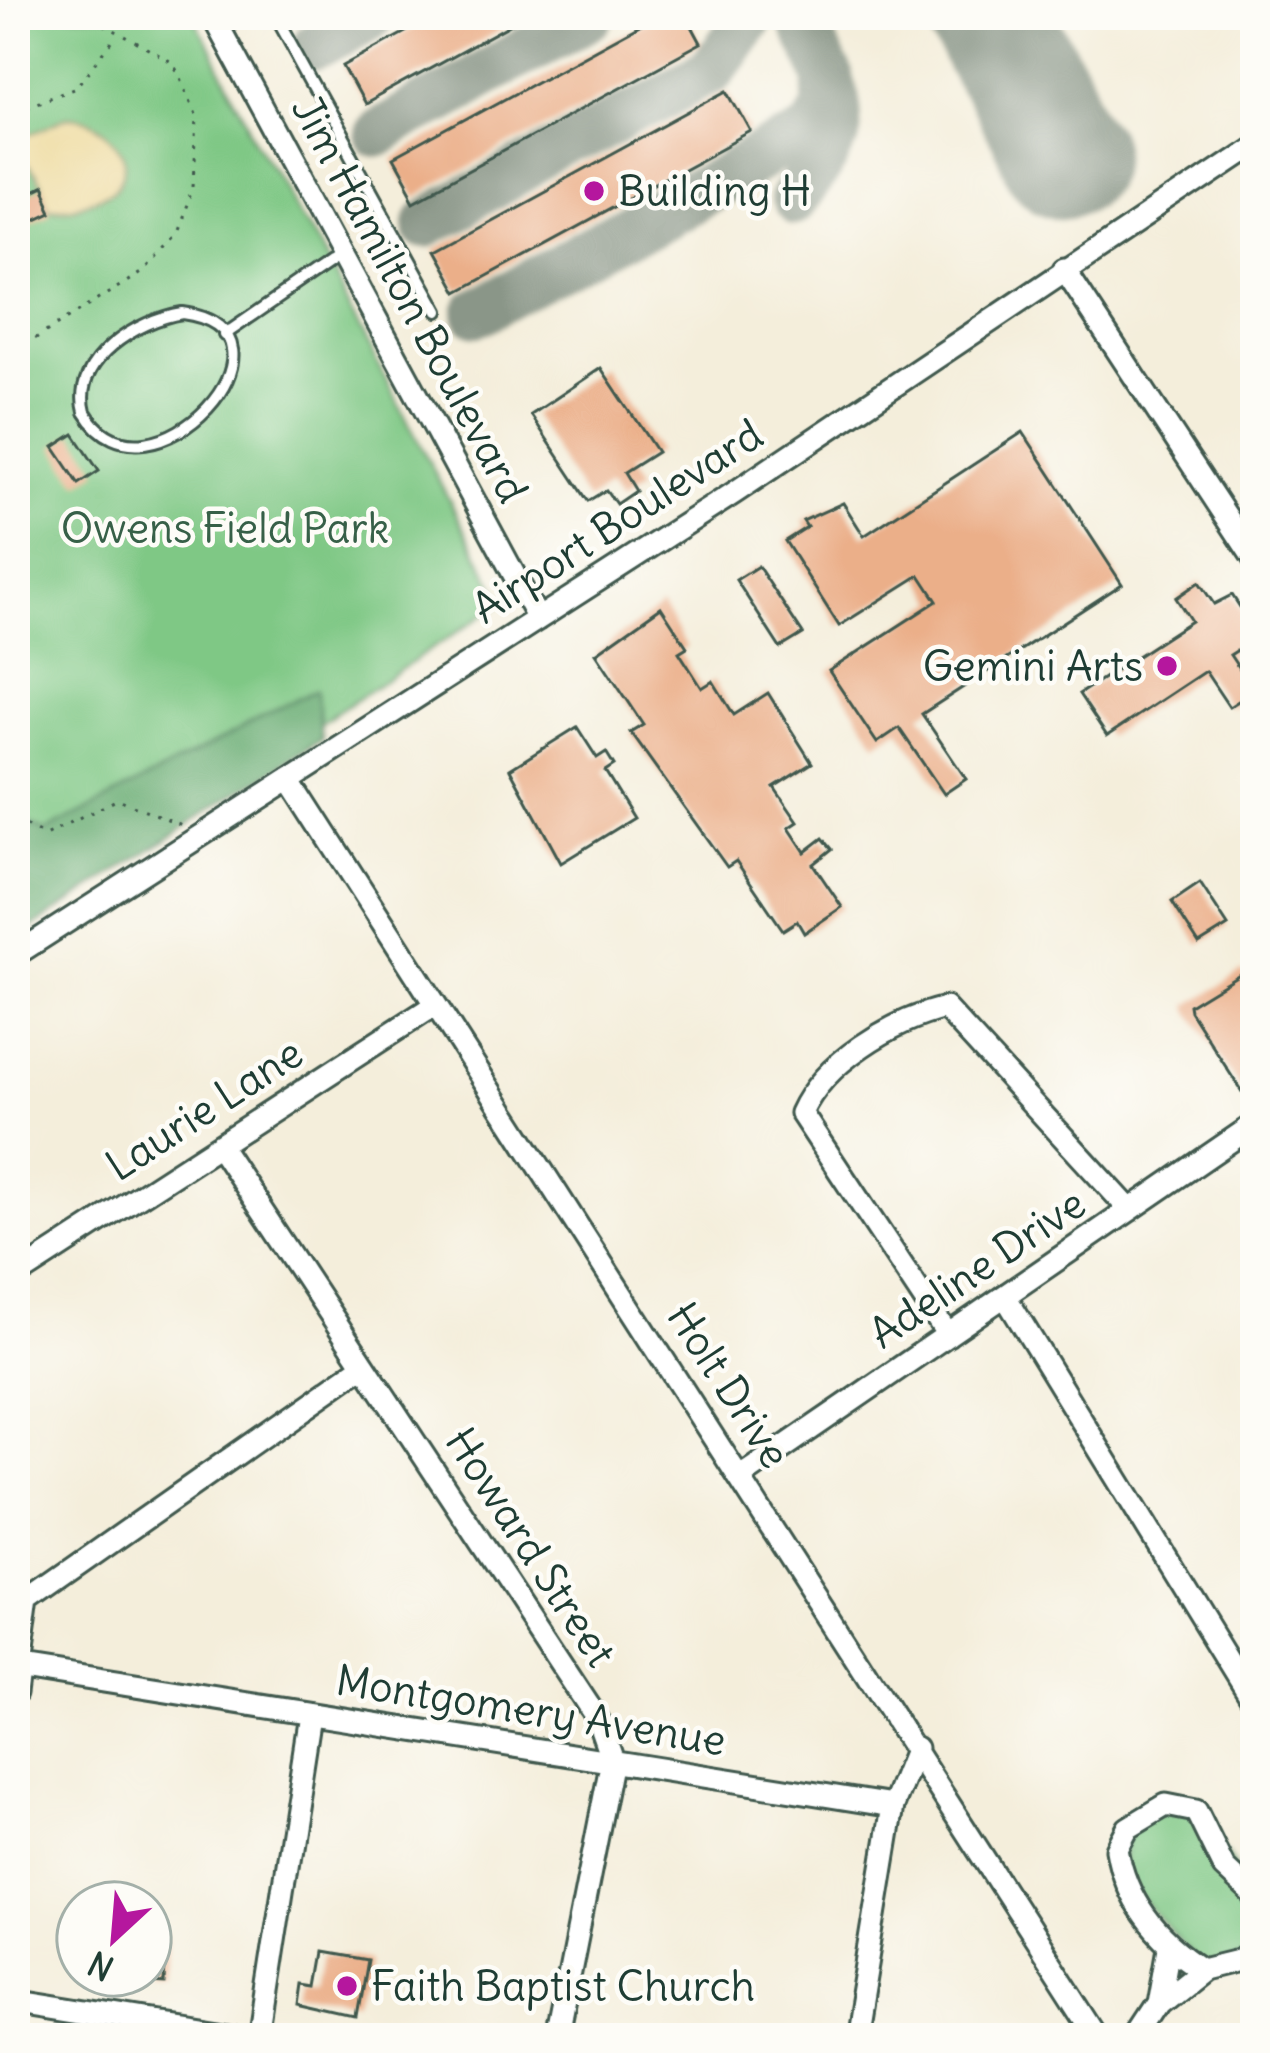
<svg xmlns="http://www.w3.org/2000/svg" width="1270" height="2053" viewBox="0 0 1270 2053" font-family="Delius,sans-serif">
<rect width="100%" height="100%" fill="#fdfcf7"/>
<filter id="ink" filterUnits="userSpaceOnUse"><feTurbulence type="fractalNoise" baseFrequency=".00833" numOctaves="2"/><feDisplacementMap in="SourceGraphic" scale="24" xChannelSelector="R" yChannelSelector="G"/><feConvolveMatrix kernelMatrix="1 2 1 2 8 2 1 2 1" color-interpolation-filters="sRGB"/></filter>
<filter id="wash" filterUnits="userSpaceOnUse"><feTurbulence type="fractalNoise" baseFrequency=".004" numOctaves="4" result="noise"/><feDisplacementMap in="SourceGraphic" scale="48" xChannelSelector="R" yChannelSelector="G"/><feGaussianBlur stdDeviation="2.7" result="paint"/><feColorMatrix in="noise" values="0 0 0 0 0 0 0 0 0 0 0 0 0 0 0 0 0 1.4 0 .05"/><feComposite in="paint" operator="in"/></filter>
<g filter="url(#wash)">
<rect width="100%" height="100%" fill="#f4eedb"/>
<!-- green -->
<path fill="#7fc885" stroke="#4f825c" stroke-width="3" d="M15,15H193L503,602L15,924Z
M1196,1811L1255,1897V1956L1202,1969L1121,1874L1128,1828L1144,1814Z"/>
<!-- forest -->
<path fill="#67ac72" stroke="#437453" stroke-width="3" d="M319,689L322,737L15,939V816L46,832Z"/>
<!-- sand -->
<path fill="#eeda9e" stroke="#868c69" stroke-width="3" d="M64,116C137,117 162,205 49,206L23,158L29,134Z"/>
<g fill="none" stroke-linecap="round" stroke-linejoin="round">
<!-- taxiway -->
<path stroke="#8a9688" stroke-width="48" d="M316,45L372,15
M377,133L591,15
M792,201C864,129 840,96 798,15
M428,223L712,69L752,15
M477,313L810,132L826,111L830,76"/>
<!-- runway -->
<path stroke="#8a9688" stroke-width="123" d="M988,15L1063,153"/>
</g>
<g id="blocks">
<!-- building -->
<path fill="#ebaf89" d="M437,15H528L364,105L343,66Z
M657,15H686L701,43L415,199L393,159Z
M729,90L752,132L458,292L435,250Z
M41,189L51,210L15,227V202Z
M601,368L657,452L624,473L635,491L616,504L606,490L588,501L531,415Z
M1023,432L1122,584L922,714L966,779L944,794L899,728L877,743L829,671L937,601L920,575L839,626L785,541L807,527L803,521L843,503L864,536Z
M74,434L99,471L79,484L54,447Z
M758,566L803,634L780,648L736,580Z
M1199,582L1214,604L1232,595L1255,630V639L1230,655L1254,691L1229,707L1205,671L1107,736L1079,694L1191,621L1176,598Z
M661,607L687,647L679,652L702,688L713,681L734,715L768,693L812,763L774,787L798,822L789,828L805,852L823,838L832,849L813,864L842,907L804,933L797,921L783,930L736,861L727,867L631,733L644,725L596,653Z
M577,727L597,758L606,752L614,765L605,771L634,818L561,863L510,769Z
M1200,883L1228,926L1199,944L1172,902Z
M1243,972L1255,989L1253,1109L1190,1011L1189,1005Z
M150,1935L166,1936L164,1984L150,1983Z
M323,1952L368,1960L358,2018L301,2005L304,1984L317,1986Z"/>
</g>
</g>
<g filter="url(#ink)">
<use href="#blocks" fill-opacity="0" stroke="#3f584d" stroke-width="3"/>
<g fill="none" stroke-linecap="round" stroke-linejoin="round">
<!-- lane casing -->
<g stroke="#3f584d" stroke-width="16">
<path id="lane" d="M275,15L438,311
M182,313C316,331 148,516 85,412C71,360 138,320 182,313Z
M224,335L342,254"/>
</g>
<!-- street casing -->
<g stroke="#3f584d" stroke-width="27">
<path id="street" d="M212,15L538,619
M1064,269L1255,560
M290,778L1099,2038
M15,955L734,493L1255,144
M219,1145L598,1720L612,1760L557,2038
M15,1277L435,1005
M1005,1296L1255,1703
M948,1335L801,1113C824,1062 892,1021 945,1008L1130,1210
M742,1476L1255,1124
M15,1667L893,1806
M15,1693L27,1601L364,1365
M1202,1969C1158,1941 1126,1903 1117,1849L1128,1828L1166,1805L1196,1811L1224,1868L1255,1897
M15,2000L251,2038
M1159,2003L1169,1947
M259,2038L309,1715
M855,2038L893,1806L916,1748
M1136,2038L1159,2003L1202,1969L1255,1956"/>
</g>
<!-- path -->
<path stroke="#3f584d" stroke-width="3" stroke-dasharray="3 9" stroke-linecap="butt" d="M15,110L77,87L116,37
M15,351L144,271L176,234L194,187L197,117L179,73L170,61L87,15
M15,820L45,836L118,799L182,825"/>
<!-- lane -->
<use href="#lane" stroke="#fff" stroke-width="10"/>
<!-- street -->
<use href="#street" stroke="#fff" stroke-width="21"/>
</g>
</g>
<!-- markers -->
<g fill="#b5179e" stroke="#fdfcf7" stroke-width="4.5">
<circle cx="594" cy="191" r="12"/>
<circle cx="1167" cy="666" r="12"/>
<circle cx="347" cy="1986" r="12"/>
</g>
<g text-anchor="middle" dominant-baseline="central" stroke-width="9" stroke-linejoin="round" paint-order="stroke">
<!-- poi labels -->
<g font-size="42" fill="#1f3d34" stroke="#fdfcf7" text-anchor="start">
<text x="618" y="191">Building H</text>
<text x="1143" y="666" text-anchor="end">Gemini Arts</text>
<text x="371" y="1986">Faith Baptist Church</text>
</g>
<!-- street labels -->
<g font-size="42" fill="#1f3d34" stroke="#fdfcf7">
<text transform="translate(410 299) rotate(62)">Jim Hamilton Boulevard</text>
<text transform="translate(617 521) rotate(-33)">Airport Boulevard</text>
<text transform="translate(204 1109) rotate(-33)">Laurie Lane</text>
<text transform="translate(977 1268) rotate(-34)">Adeline Drive</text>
<text transform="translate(729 1385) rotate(57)">Holt Drive</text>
<text transform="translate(531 1547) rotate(57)">Howard Street</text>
<text transform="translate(531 1710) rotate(9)">Montgomery Avenue</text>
</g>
<!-- park labels -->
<g font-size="42" fill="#376048" stroke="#fdfcf7">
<text x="225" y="528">Owens Field Park</text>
</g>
</g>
<!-- margin -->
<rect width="1270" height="2053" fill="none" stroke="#fdfcf7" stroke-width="60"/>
<!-- north arrow -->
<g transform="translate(114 1939) rotate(206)"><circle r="57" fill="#fdfcf7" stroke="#a4b0a9" stroke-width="3"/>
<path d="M0-9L21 45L0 30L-21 45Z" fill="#b5179e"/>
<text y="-18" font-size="33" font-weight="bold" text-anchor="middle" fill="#1f3d34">N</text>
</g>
</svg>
